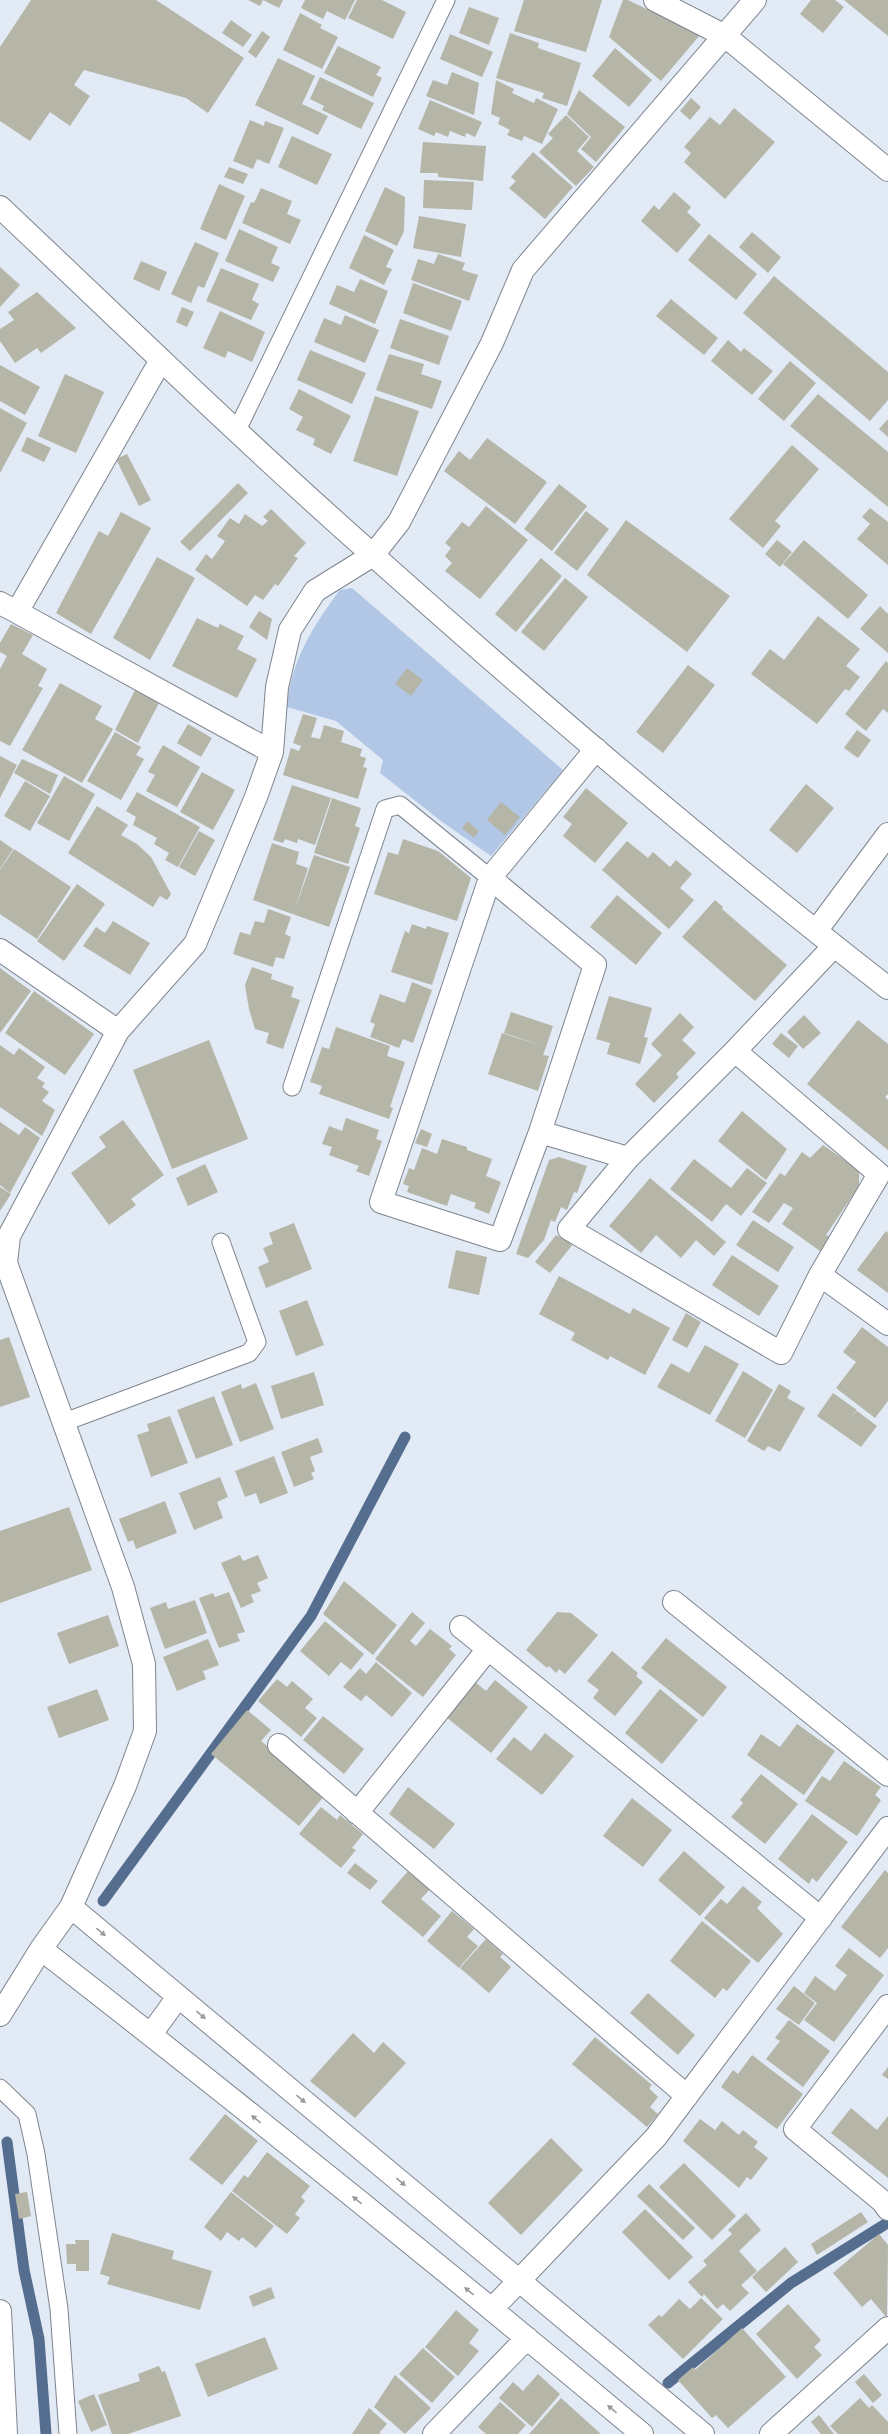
<svg xmlns="http://www.w3.org/2000/svg" width="888" height="2434" viewBox="0 0 888 2434" font-family="'Alegreya Sans',sans-serif">
<rect width="100%" height="100%" fill="#e1eaf5"/>
<!-- green -->
<path fill="#b1c7e5" d="M352,588L563,770L491,856L441,821L380,773L383,760L336,721L287,707C290,663 314,624 340,590Z"/>
<g fill="none" stroke-linecap="round" stroke-linejoin="round">
<!-- stream -->
<path stroke="#556d8e" stroke-width="11" d="M103,1901L311,1616L405,1437
M7,2142L24,2270L39,2339L46,2434
M668,2383L791,2283L884,2225"/>
</g>
<!-- building -->
<path fill="#b5b5a8" d="M31,0H156L244,58L208,113L186,98L84,70L74,85L90,96L70,126L50,112L30,141L0,121V47Z
M248,0H263L260,6Z
M263,0H283L279,8Z
M305,0H355L345,20L327,11L323,19L301,8Z
M357,0H382L406,12L393,39L348,18Z
M524,0H602L586,52L514,31Z
M623,0H628L700,35L661,81L609,37Z
M811,0H835L844,7L823,33L800,14Z
M844,0H888V36Z
M469,7L499,18L489,45L459,33Z
M300,13L322,25L320,28L338,37L322,69L283,50Z
M231,20L252,35L243,47L222,33Z
M262,31L270,37L256,58L248,52Z
M510,33L539,43L538,48L581,63L567,106L542,98L544,93L496,78Z
M450,34L493,52L482,77L440,59Z
M338,46L381,67L376,75L382,78L373,97L324,73Z
M615,48L652,80L629,107L592,76Z
M278,58L315,76L302,104L328,116L318,135L255,105Z
M452,72L479,83L474,115L426,96L433,80L447,85Z
M320,77L374,103L361,129L322,110L324,106L310,99Z
M496,80L514,89L512,93L534,103L536,98L558,109L542,144L524,136L522,141L507,135L510,130L498,124L500,118L491,114Z
M579,90L625,127L596,162L581,149L591,137L567,114Z
M691,98L701,107L690,120L680,111Z
M430,100L482,122L475,137L466,133L465,137L450,131L448,137L436,132L434,136L418,129Z
M734,108L775,142L725,199L684,162L691,153L684,147L710,117L720,125Z
M566,115L589,137L577,151L594,167L576,186L539,152L553,138L548,134Z
M250,120L264,126L265,121L284,128L269,164L257,159L253,169L233,161Z
M292,136L332,154L317,185L278,167Z
M423,142L486,146L483,181L438,177V173H420Z
M533,152L573,187L545,219L509,188L516,181L511,177Z
M229,167L248,174L243,184L224,177Z
M424,180L474,182L472,210L423,208Z
M219,184L245,196L226,240L200,229Z
M385,187L405,197L404,231L397,246L365,231Z
M261,188L292,201L287,214L301,220L290,244L242,223L251,202L254,203Z
M674,192L691,207L687,212L701,225L677,253L641,221L654,205L659,210Z
M419,216L466,224L461,257L413,248Z
M239,229L278,247L271,263L280,267L273,282L225,261Z
M752,232L781,257L768,273L739,247Z
M709,234L757,274L736,300L688,260Z
M364,235L394,250L386,267L392,269L384,285L349,268Z
M195,242L219,253L204,288L198,286L191,303L171,294Z
M438,254L465,263L462,270L478,275L469,301L411,280L418,259L434,264Z
M141,261L167,272L159,291L133,279Z
M0,267L20,285L0,307Z
M221,268L259,284L252,300L259,304L251,320L206,301Z
M774,276L888,372V400L870,421L743,313Z
M360,279L388,291L375,324L329,304L337,285L354,292Z
M413,283L462,301L451,331L403,313Z
M37,292L76,328L41,353L37,348L15,363L0,341V329L14,320L8,312Z
M671,299L718,338L704,355L656,316Z
M182,307L194,312L187,327L176,322Z
M220,311L265,332L252,362L228,351L225,358L203,348Z
M345,315L379,330L365,363L314,342L324,318L341,325Z
M400,319L449,336L439,365L390,348Z
M728,340L741,352L744,348L773,371L752,395L711,361Z
M310,350L366,373L352,404L297,380Z
M389,354L424,364L421,374L442,381L432,409L376,390Z
M790,361L816,383L784,421L758,399Z
M0,365L40,387L25,415L0,401Z
M65,374L104,392L76,453L38,436Z
M299,389L351,416L331,454L313,445L315,439L296,430L303,417L289,409Z
M818,394L888,452V507L790,426Z
M375,396L419,411L397,476L353,461Z
M0,408L27,423L0,473Z
M888,419V437L879,429Z
M27,437L51,448L44,462L21,451Z
M487,438L547,482L515,524L444,471L459,451L470,460Z
M792,445L819,469L775,521L781,526L763,548L729,519Z
M127,454L151,500L139,506L116,459Z
M238,483L248,493L190,551L180,542Z
M559,484L587,506L552,551L524,529Z
M486,506L528,540L480,599L445,571L452,563L445,556L451,548L445,543L462,522L469,527Z
M870,508L888,522V565L857,539L870,524L862,517Z
M271,509L306,543L294,556L298,558L278,586L275,584L263,600L255,595L247,606L195,570L206,554L212,559L225,541L217,536L230,518L239,524L245,514L262,526L268,521L263,517Z
M586,511L609,529L577,571L554,553Z
M121,512L151,528L91,634L56,613L99,531L108,536Z
M626,520L730,596L687,652L587,575Z
M777,540L792,552L780,567L765,554Z
M804,540L868,595L848,619L783,564Z
M157,557L195,578L150,660L113,638Z
M541,558L562,576L516,632L495,614Z
M565,578L588,597L544,651L521,632Z
M880,606L888,614V653L860,629Z
M259,611L272,619L267,640L249,627Z
M818,616L860,649L846,666L860,677L849,691L845,689L817,724L751,674L770,649L784,660Z
M197,618L218,628L220,624L244,636L237,649L257,659L237,698L172,666Z
M11,624L33,635L22,654L47,669L38,686L43,688L10,746L0,741V669L7,656L0,652V643Z
M886,661L888,663V713L883,709L866,731L845,714Z
M688,665L715,685L663,753L636,732Z
M407,668L423,680L411,696L395,684Z
M60,683L102,706L95,719L113,729L82,783L22,750Z
M135,690L159,703L138,743L115,730Z
M303,714L317,718L311,737L320,739L324,725L344,731L341,742L362,749L360,756L366,758L363,767L367,768L358,799L283,775L291,748L299,751L301,746L293,743Z
M188,724L212,738L201,757L177,743Z
M857,730L871,740L858,758L844,748Z
M115,732L141,747L136,755L144,759L121,800L87,781Z
M163,745L200,767L177,807L146,791L155,775L148,772Z
M0,756L17,765L0,798Z
M22,759L58,775L50,794L14,773Z
M202,772L235,790L213,830L180,812Z
M64,776L95,794L69,841L37,823Z
M25,781L50,796L30,831L4,816Z
M806,784L834,808L797,853L769,830Z
M292,785L331,798L315,845L298,839L297,843L285,839L283,843L273,840Z
M586,788L628,823L595,863L563,836L572,824L563,817Z
M137,792L200,827L178,867L165,860L169,853L154,844L157,838L133,825L136,817L126,811Z
M332,798L361,808L355,826L360,828L348,864L314,853Z
M501,802L520,817L505,835L487,820Z
M97,806L128,825L121,835L137,844L151,857L171,894L167,900L160,896L153,907L68,853Z
M467,821L479,831L474,838L462,828Z
M199,831L215,840L195,876L179,867Z
M403,839L438,851L471,878L457,921L374,894L388,852L398,855Z
M0,840L13,849L0,869Z
M627,841L648,858L653,852L670,867L676,860L692,874L680,888L694,900L669,929L602,870Z
M272,843L299,852L296,864L308,868L294,912L314,855L350,867L329,927L253,900Z
M14,849L71,887L37,939L0,914V870Z
M77,884L105,904L64,961L37,941Z
M617,895L662,933L636,965L590,927Z
M715,900L723,907L722,909L787,965L755,1001L682,937Z
M268,909L291,917L285,934L291,937L284,959L276,957L273,967L233,954L240,932L250,935L255,921L264,923Z
M113,921L150,943L130,975L83,946L96,927L105,933Z
M412,924L426,929L427,926L449,933L432,985L391,972L405,931L409,933Z
M252,967L272,974L271,979L294,987L291,997L300,1000L283,1049L266,1043L269,1033L255,1029L249,1009L245,985Z
M0,968L31,991L0,1033Z
M412,982L432,990L413,1043L403,1039L399,1048L370,1037L375,1024L370,1022L380,994L405,1003Z
M34,991L94,1034L65,1075L5,1033Z
M609,996L652,1008L644,1037L648,1038L640,1064L607,1054L610,1043L596,1039Z
M511,1012L553,1026L546,1047L504,1033Z
M680,1013L694,1027L682,1040L696,1053L676,1074L679,1077L654,1103L635,1084L662,1055L651,1044Z
M804,1015L821,1033L803,1049L787,1032Z
M858,1020L888,1044V1094L885,1097L888,1100V1150L807,1084Z
M336,1027L390,1046L387,1056L405,1062L390,1107L393,1108L389,1119L319,1094L322,1086L310,1082L322,1047L329,1049Z
M502,1033L546,1047L543,1055L549,1056L538,1091L488,1074Z
M781,1033L798,1046L789,1058L772,1044Z
M209,1040L248,1139L172,1169L133,1070Z
M0,1045L14,1055L19,1048L45,1067L37,1078L45,1083L42,1087L49,1092L42,1101L55,1110L42,1136L0,1107Z
M742,1111L787,1149L766,1180L718,1141Z
M346,1118L379,1130L376,1139L382,1141L369,1176L356,1171L359,1166L329,1155L332,1147L322,1144L329,1126L342,1131Z
M123,1120L164,1175L131,1199L136,1205L109,1225L71,1173L106,1147L99,1137Z
M0,1122L19,1135L25,1127L40,1138L10,1193L0,1185Z
M421,1129L432,1134L427,1147L415,1143Z
M442,1139L467,1147V1150L492,1159L486,1176L501,1182L489,1214L474,1208L476,1203L451,1194L447,1206L407,1192L409,1186L403,1184L409,1168L414,1170L422,1148L437,1154Z
M823,1145L859,1170V1186L826,1235L830,1237L820,1251L782,1224L793,1208L784,1203L769,1223L752,1212L780,1173L785,1176L802,1152L810,1158Z
M559,1157L587,1166L577,1193L574,1192L567,1210L561,1207L555,1222L551,1220L544,1240L528,1258L516,1254L549,1160Z
M694,1159L731,1188L747,1168L767,1183L741,1216L726,1204L712,1222L670,1189Z
M205,1164L218,1192L188,1206L176,1178Z
M650,1178L726,1242L714,1256L696,1240L681,1258L656,1235L641,1253L609,1226Z
M0,1187L11,1194L0,1211Z
M753,1220L794,1247L778,1272L736,1245Z
M294,1223L312,1269L266,1288L258,1267L269,1262L263,1248L273,1244L269,1233Z
M886,1231L888,1233V1293L857,1270Z
M556,1235L573,1244L550,1273L535,1262Z
M456,1250L487,1257L479,1295L448,1288Z
M732,1255L779,1286L759,1316L712,1285Z
M559,1276L630,1314L633,1308L670,1328L645,1375L610,1356L608,1360L571,1340L575,1333L539,1314Z
M307,1300L324,1345L296,1356L279,1311Z
M686,1313L701,1322L687,1348L672,1340Z
M862,1327L888,1347V1401L875,1418L836,1388L856,1362L843,1352Z
M9,1337L30,1397L0,1407V1340Z
M705,1345L739,1364L710,1415L657,1387L671,1363L689,1373Z
M743,1371L773,1390L745,1438L715,1421Z
M314,1372L324,1405L281,1419L271,1386Z
M256,1383L274,1429L240,1442L221,1392L241,1384L242,1389Z
M779,1384L791,1391L787,1398L805,1408L780,1452L768,1446L764,1451L747,1441Z
M833,1393L857,1410L850,1419L857,1411L877,1426L861,1447L817,1416Z
M214,1396L233,1445L196,1459L177,1410Z
M170,1416L188,1463L151,1477L137,1435L149,1431L147,1424Z
M318,1438L323,1452L310,1457L315,1471L311,1473L314,1479L294,1487L281,1452Z
M274,1456L288,1493L260,1504L256,1493L245,1497L235,1471Z
M220,1477L228,1497L217,1502L223,1518L194,1530L179,1493Z
M165,1501L177,1533L136,1549L133,1540L128,1542L119,1519Z
M69,1507L92,1570L0,1603V1531Z
M240,1555L243,1561L258,1555L268,1578L257,1583L261,1591L251,1595L254,1602L241,1608L221,1563Z
M344,1581L397,1625L373,1655L323,1614Z
M229,1592L245,1632L237,1634L240,1641L219,1648L199,1598L213,1593L215,1597Z
M195,1600L207,1633L165,1649L150,1608L166,1602L168,1609Z
M412,1612L425,1623L410,1641L416,1646L430,1629L452,1646L449,1649L456,1655L423,1697L375,1659Z
M557,1612L571,1613L598,1635L565,1674L559,1669L556,1673L549,1666L547,1668L526,1650Z
M108,1615L119,1646L69,1664L57,1633Z
M325,1621L364,1654L351,1670L341,1662L329,1676L300,1651Z
M666,1638L727,1687L703,1717L641,1668Z
M208,1639L219,1665L203,1671L206,1679L177,1691L163,1657Z
M612,1651L638,1673L636,1676L643,1682L615,1716L593,1698L599,1690L587,1681Z
M376,1662L412,1693L392,1717L366,1695L361,1701L343,1687L360,1668L366,1674Z
M277,1679L287,1687L292,1681L313,1699L305,1708L317,1718L301,1737L258,1701Z
M495,1680L528,1707L491,1753L446,1717L475,1682L486,1691Z
M97,1689L109,1720L59,1738L47,1707Z
M660,1689L698,1720L662,1764L625,1733Z
M247,1710L271,1730L261,1741L326,1794L299,1826L211,1754Z
M323,1716L364,1749L344,1774L303,1740Z
M797,1724L835,1751L804,1795L747,1755L761,1734L780,1747Z
M545,1733L574,1756L542,1795L496,1759L514,1737L531,1751Z
M844,1761L881,1787L875,1795L881,1800L857,1836L805,1801L822,1776L830,1781Z
M761,1774L798,1804L765,1844L731,1817L743,1803L740,1800Z
M408,1787L455,1824L434,1849L389,1814Z
M632,1798L672,1830L643,1867L603,1836Z
M321,1807L337,1820L340,1815L363,1834L352,1848L356,1850L341,1868L299,1834Z
M812,1814L848,1842L817,1882L812,1878L809,1884L778,1859Z
M684,1851L725,1887L700,1916L658,1880Z
M355,1863L378,1881L370,1890L347,1873Z
M885,1870L888,1873V1948L880,1958L841,1927Z
M408,1871L430,1889L421,1899L441,1916L423,1937L381,1902Z
M743,1886L762,1902L757,1908L783,1934L758,1963L704,1918L721,1899L727,1904Z
M452,1911L474,1929L467,1937L478,1946L459,1968L427,1941Z
M702,1921L751,1961L727,1991L723,1988L715,1998L670,1961Z
M486,1939L503,1954L500,1957L511,1967L489,1993L460,1968Z
M849,1948L884,1975L834,2042L804,2020L817,2003L804,1993L815,1976L835,1991L847,1975L835,1966Z
M794,1986L815,2003L799,2025L776,2009Z
M648,1993L695,2035L678,2055L630,2013Z
M789,2020L830,2051L803,2087L766,2059L780,2041L775,2038Z
M353,2033L374,2053L383,2042L406,2063L355,2118L310,2081Z
M595,2037L652,2085L649,2088L658,2097L650,2107L658,2114L647,2127L572,2064Z
M752,2055L803,2094L777,2129L721,2087L733,2070L738,2074Z
M888,2067V2079L882,2075Z
M851,2108L877,2130L888,2116V2178L831,2133Z
M225,2114L258,2141L222,2185L189,2159Z
M700,2119L715,2130L709,2138L722,2121L739,2135L743,2130L758,2142L754,2147L768,2158L751,2180L747,2177L739,2188L683,2141Z
M551,2138L583,2170L521,2235L488,2203Z
M267,2152L310,2186L301,2197L305,2201L295,2214L300,2218L287,2234L232,2191L244,2175L248,2178Z
M684,2163L736,2216L712,2240L659,2187Z
M649,2184L695,2228L683,2240L637,2196Z
M27,2192L31,2216L19,2219L15,2194Z
M231,2192L274,2226L256,2248L242,2237L239,2241L227,2232L221,2241L204,2227Z
M645,2209L693,2257L669,2280L622,2232Z
M861,2212L868,2222L817,2255L811,2244Z
M746,2213L761,2230L739,2251L757,2271L741,2285L749,2293L730,2311L723,2304L717,2309L704,2294L702,2297L688,2282L707,2265L703,2261L732,2234L728,2230Z
M112,2233L174,2251L172,2259L212,2271L200,2310L107,2284L110,2277L100,2274Z
M879,2234L888,2245L887,2318L871,2299L862,2307L833,2273Z
M75,2240H89V2271H76V2264H67L66,2244H76Z
M785,2247L798,2262L766,2292L752,2277Z
M271,2287L275,2298L253,2307L249,2296Z
M701,2298L723,2319L683,2359L648,2325L659,2315L662,2317L679,2299L690,2309Z
M788,2304L821,2340L814,2347L822,2355L797,2379L756,2334Z
M456,2310L479,2330L469,2343L479,2351L458,2376L425,2347Z
M742,2328L786,2377L728,2428L716,2415L712,2418L678,2380L693,2367L695,2370Z
M265,2337L278,2369L208,2397L195,2364Z
M423,2348L455,2377L432,2403L399,2374Z
M159,2366L162,2372L165,2371L181,2416L128,2434H112L98,2395L140,2381L138,2374Z
M538,2374L560,2394L532,2427L499,2398L513,2382L523,2391Z
M864,2374L882,2395L873,2403L855,2382Z
M395,2375L431,2408L405,2434L374,2407Z
M94,2394L107,2425L91,2432L78,2401Z
M561,2398L601,2434H529Z
M860,2398L869,2408L872,2405L888,2422V2434H838L830,2426Z
M500,2402L526,2425L518,2434H486L478,2427Z
M369,2408L387,2424L379,2433L381,2434H352Z
M819,2415L834,2434H821L811,2422Z"/>
<g fill="none" stroke-linecap="round" stroke-linejoin="round">
<!-- lane casing -->
<g stroke="#7e858f" stroke-width="19">
<path id="lane" d="M237,430L446,0
M292,1087L385,809L400,805L490,878
M62,1423L249,1353L257,1342L221,1242
M0,2088L27,2114L36,2154L59,2309L68,2434"/>
</g>
<!-- street casing -->
<g stroke="#7e858f" stroke-width="24">
<path id="street" d="M655,0L725,36L888,170
M161,360L17,612L272,752
M0,603L17,612
M490,878L595,965L540,1132L500,1240L381,1202L490,878L596,749
M0,950L118,1031
M735,1051L879,1174L820,1275L781,1353L569,1229L628,1158L735,1051L834,946
M540,1132L628,1158
M820,1275L888,1324
M674,1602L888,1775
M461,1627L821,1918
M279,1745L687,2096
M357,1813L488,1649
M71,1907L703,2434
M41,1949C244,2107 445,2269 642,2434
M888,2006L795,2129L882,2201L888,2209
M0,2015L41,1949L71,1907L125,1786L145,1731L144,1664L123,1587L6,1263L9,1236L118,1031L195,944L256,797L272,752L277,687L290,630L315,591L373,555L399,522L492,343L523,270L755,0
M151,2034L178,1997
M492,2309L656,2137L888,1828
M0,2311L6,2434
M434,2434L527,2338
M771,2434L888,2328"/>
</g>
<!-- secondary casing -->
<g stroke="#7e858f" stroke-width="24">
<path id="secondary" d="M0,207C124,324 246,443 374,556C541,705 712,851 888,988
M816,931L888,834"/>
</g>
<!-- lane -->
<use href="#lane" stroke="#fff" stroke-width="17"/>
<!-- street -->
<use href="#street" stroke="#fff" stroke-width="22"/>
<!-- secondary -->
<use href="#secondary" stroke="#fff" stroke-width="22"/>
</g>
<!-- one-way arrows -->
<defs><path id="oneway-solid" d="M-6-.8H1V-3.2L6.5 0L1 3.2V.8H-6Z"/></defs>
<g fill="#989a9c">
<use href="#oneway-solid" transform="translate(101 1932) rotate(40)"/>
<use href="#oneway-solid" transform="translate(201 2015) rotate(40)"/>
<use href="#oneway-solid" transform="translate(301 2099) rotate(40)"/>
<use href="#oneway-solid" transform="translate(256 2119) rotate(-141)"/>
<use href="#oneway-solid" transform="translate(401 2182) rotate(40)"/>
<use href="#oneway-solid" transform="translate(357 2200) rotate(-141)"/>
<use href="#oneway-solid" transform="translate(469 2291) rotate(-141)"/>
<use href="#oneway-solid" transform="translate(612 2409) rotate(-140)"/>
</g>
</svg>
